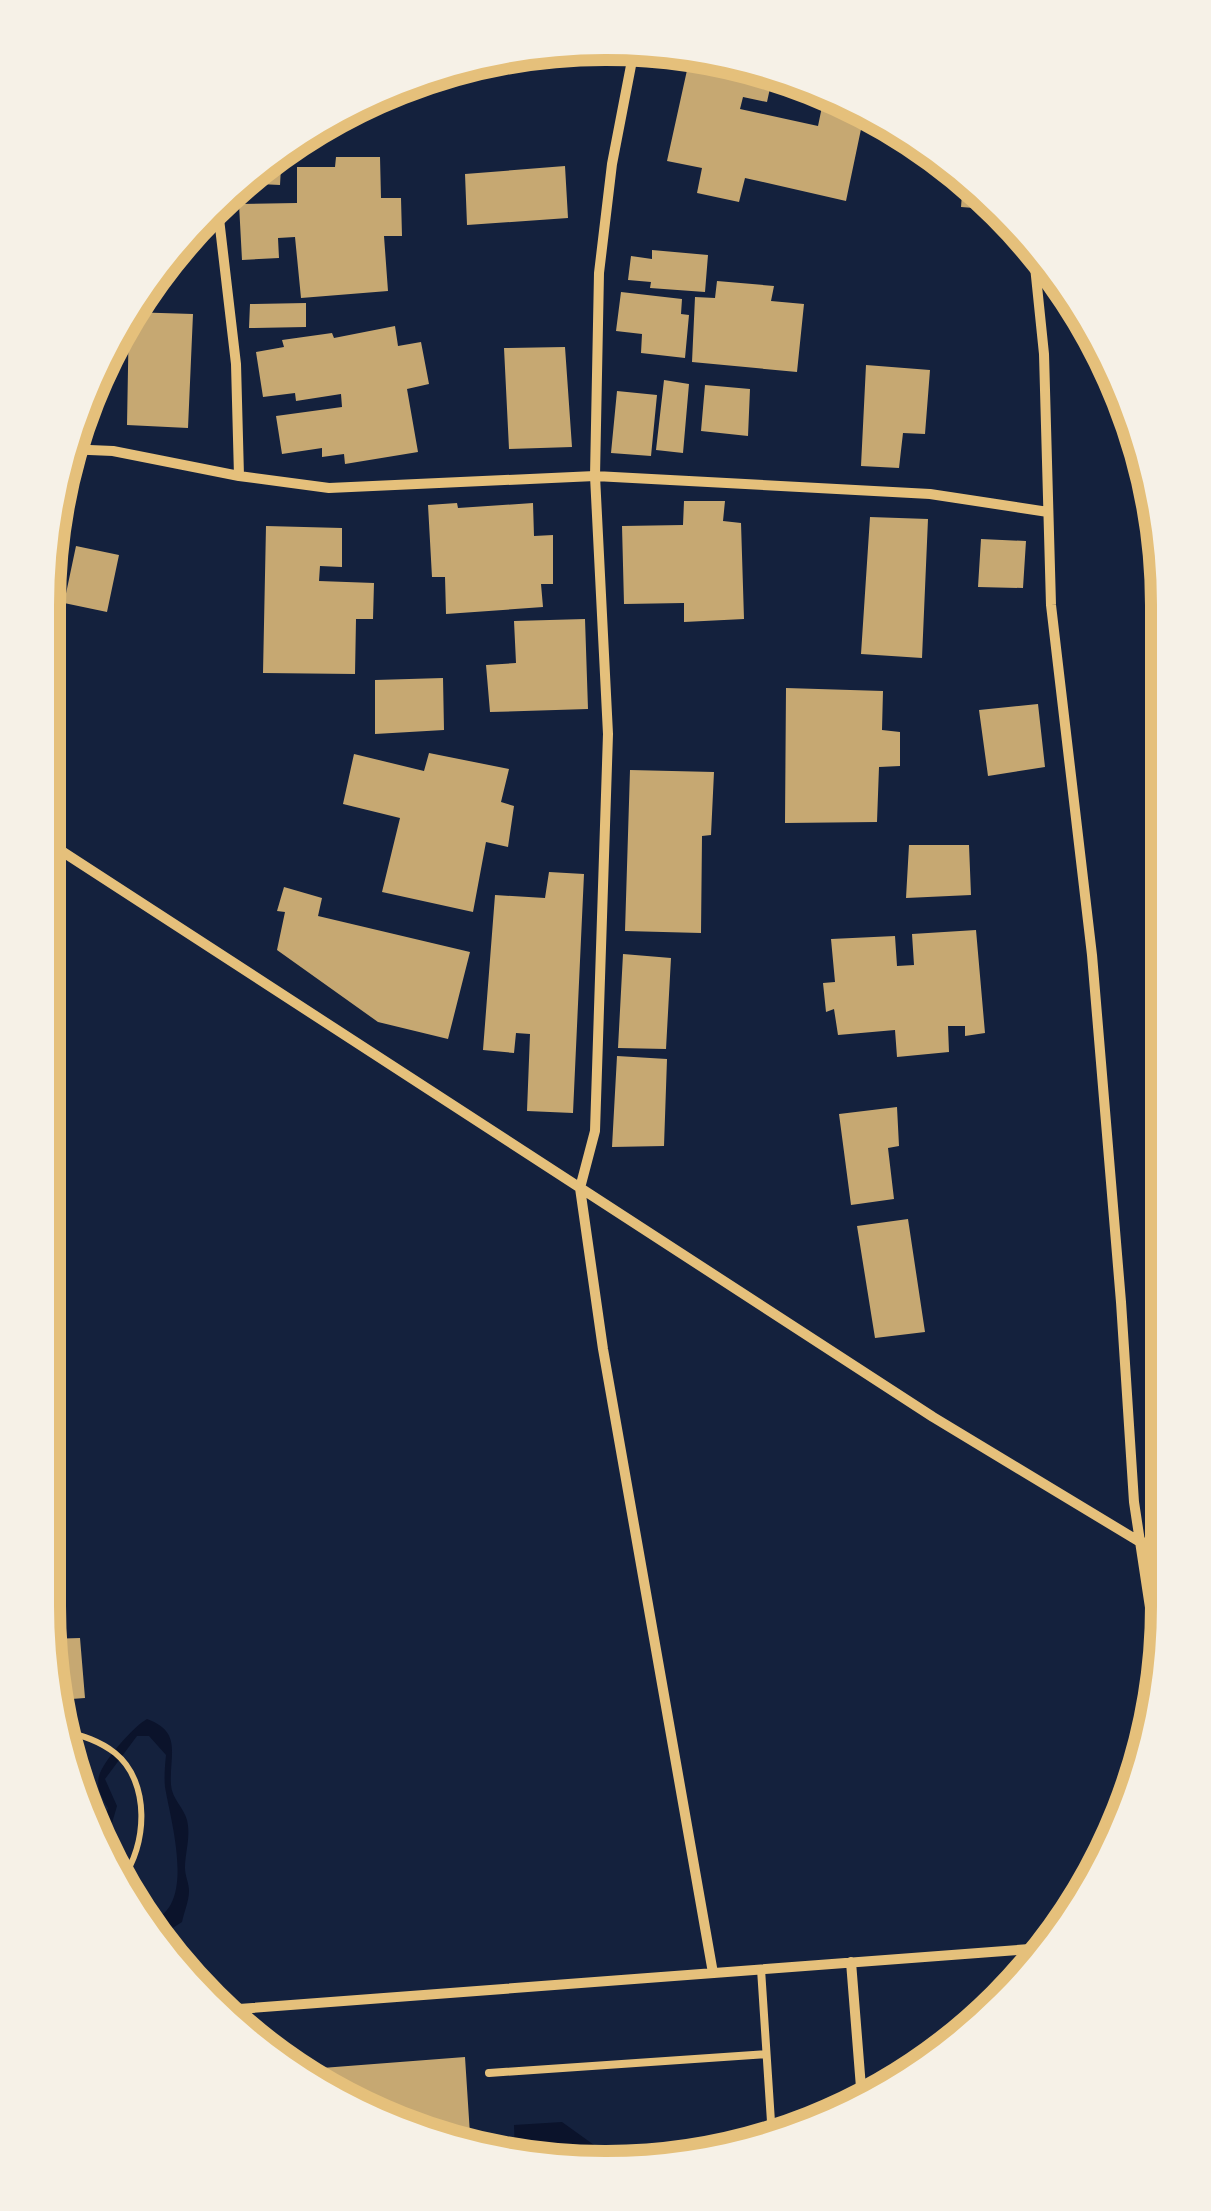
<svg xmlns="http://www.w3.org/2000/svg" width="1211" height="2211" viewBox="0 0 1211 2211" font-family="'Sofia Sans Condensed',sans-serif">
<rect width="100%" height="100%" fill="#14213d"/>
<!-- water -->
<path fill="#0b132b" d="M147,1719C183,1732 169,1755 171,1785C172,1799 184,1808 187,1820C191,1837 185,1852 185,1868C185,1876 189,1883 189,1891C189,1901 184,1912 182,1922L168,1931L150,1932L145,1922C199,1914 171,1823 165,1787C164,1777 165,1765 166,1755L149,1736H137L105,1779L117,1806L105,1847L100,1839L108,1808C102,1798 96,1788 99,1776C103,1761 134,1726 147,1719Z
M562,2122L615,2160L616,2165L515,2155L514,2125Z"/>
<!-- building -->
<path fill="#c6a872" d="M691,52L772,79L767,102L743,97L740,109L818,126L824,97L865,110L846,201L745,178L739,202L697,193L702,168L667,161Z
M282,149L280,185L242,183L262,159Z
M336,157H380L381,198H401L402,236H384L388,291L301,298L295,237L278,238L279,258L242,260L239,204L297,203V167H335Z
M565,166L568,218L467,225L465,174Z
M963,181L977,183L1001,210L961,207Z
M652,250L708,255L705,292L650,288L651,282L628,280L631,256L652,259Z
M717,281L774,286L771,301L804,304L797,372L692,362L695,297L715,298Z
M621,292L682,299L681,314L689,315L685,358L641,353L642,334L616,331Z
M306,303V327L249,328L250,304Z
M129,312L193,314L188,428L127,425Z
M395,326L398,346L421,342L429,384L407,389L418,452L345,464L344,454L322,457V448L282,454L276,416L342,407L341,394L296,401L295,393L263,397L256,352L284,347L282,340L332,333L334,338Z
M565,347L572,447L509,449L504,348Z
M866,365L930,370L925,434L903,433L899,468L861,466Z
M664,380L689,384L683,453L656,450Z
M705,385L750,389L748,436L701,431Z
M617,391L657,395L651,456L611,453Z
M684,501H725L723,521L741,523L744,619L684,622V603L624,604L622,526L683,525Z
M457,503L458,508L533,503L534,536L553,535V584H541L543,607L446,614L445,577H432L428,505Z
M870,517L928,519L922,658L861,654Z
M266,526L342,528V567L320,566L319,581L374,583L373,619H356L355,674L263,673Z
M981,539L1026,541L1023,588L978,587Z
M76,546L119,555L107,612L64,603Z
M585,619L588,709L490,712L486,665L516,663L514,621Z
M443,678L444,730L375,734V680Z
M786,688L883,691L882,730L900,732V766L879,767L877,822L785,823Z
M1038,704L1045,767L988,776L979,710Z
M429,753L509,769L501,802L514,806L508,847L486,842L473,912L382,892L400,818L343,804L354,754L424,771Z
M630,770L714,772L711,835L702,836L701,933L625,931Z
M909,845H969L971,895L906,898Z
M549,872L584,874L573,1113L527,1111L530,1034L516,1033L514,1053L483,1050L495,895L545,898Z
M284,887L322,898L318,916L470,952L448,1039L378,1022L277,950L285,912L277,911Z
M976,930L985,1033L965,1036V1026H948L949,1052L897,1057L895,1030L838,1035L834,1009L826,1012L823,983L835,982L831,939L895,936L897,966L914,965L912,934Z
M623,954L671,958L666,1049L618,1048Z
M617,1056L667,1059L664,1146L612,1147Z
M897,1107L899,1146L888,1148L894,1199L851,1205L839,1114Z
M908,1219L925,1332L875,1338L857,1226Z
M80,1638L85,1698L58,1700L48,1639Z
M465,2057L471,2150L460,2149L323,2087L322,2068Z"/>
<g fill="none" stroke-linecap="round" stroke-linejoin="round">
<!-- path -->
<path stroke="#e5c07b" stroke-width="6" d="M63,1732C81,1734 101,1742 115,1753C151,1782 147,1846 122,1879"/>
<!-- service -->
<path stroke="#e5c07b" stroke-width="8" d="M761,1969L772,2137
M489,2073L766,2054"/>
<!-- minor -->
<path stroke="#e5c07b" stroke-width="10" d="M634,50L612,164L599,273L595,476L608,734L595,1131L580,1188L603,1349L713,1973
M218,210L236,364L239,476
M1033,247L1044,354L1051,605L1092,955L1121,1302L1134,1502L1161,1680
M66,449L113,451L239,476L329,488L595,476L930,494L1048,512
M43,839L933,1417L1140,1542L1167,1544
M851,1962L862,2100
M225,2010L1043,1948"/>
</g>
<!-- crop -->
<path d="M0 0H1211V2211H0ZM605 60H606A545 545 0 0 1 1151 605V1606A545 545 0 0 1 606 2151H605A545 545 0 0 1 60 1606V605A545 545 0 0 1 605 60Z" fill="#f6f1e7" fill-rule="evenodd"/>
<path fill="none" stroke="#e5c07b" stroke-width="12" d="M605 60H606A545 545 0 0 1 1151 605V1606A545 545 0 0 1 606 2151H605A545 545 0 0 1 60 1606V605A545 545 0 0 1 605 60Z"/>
</svg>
